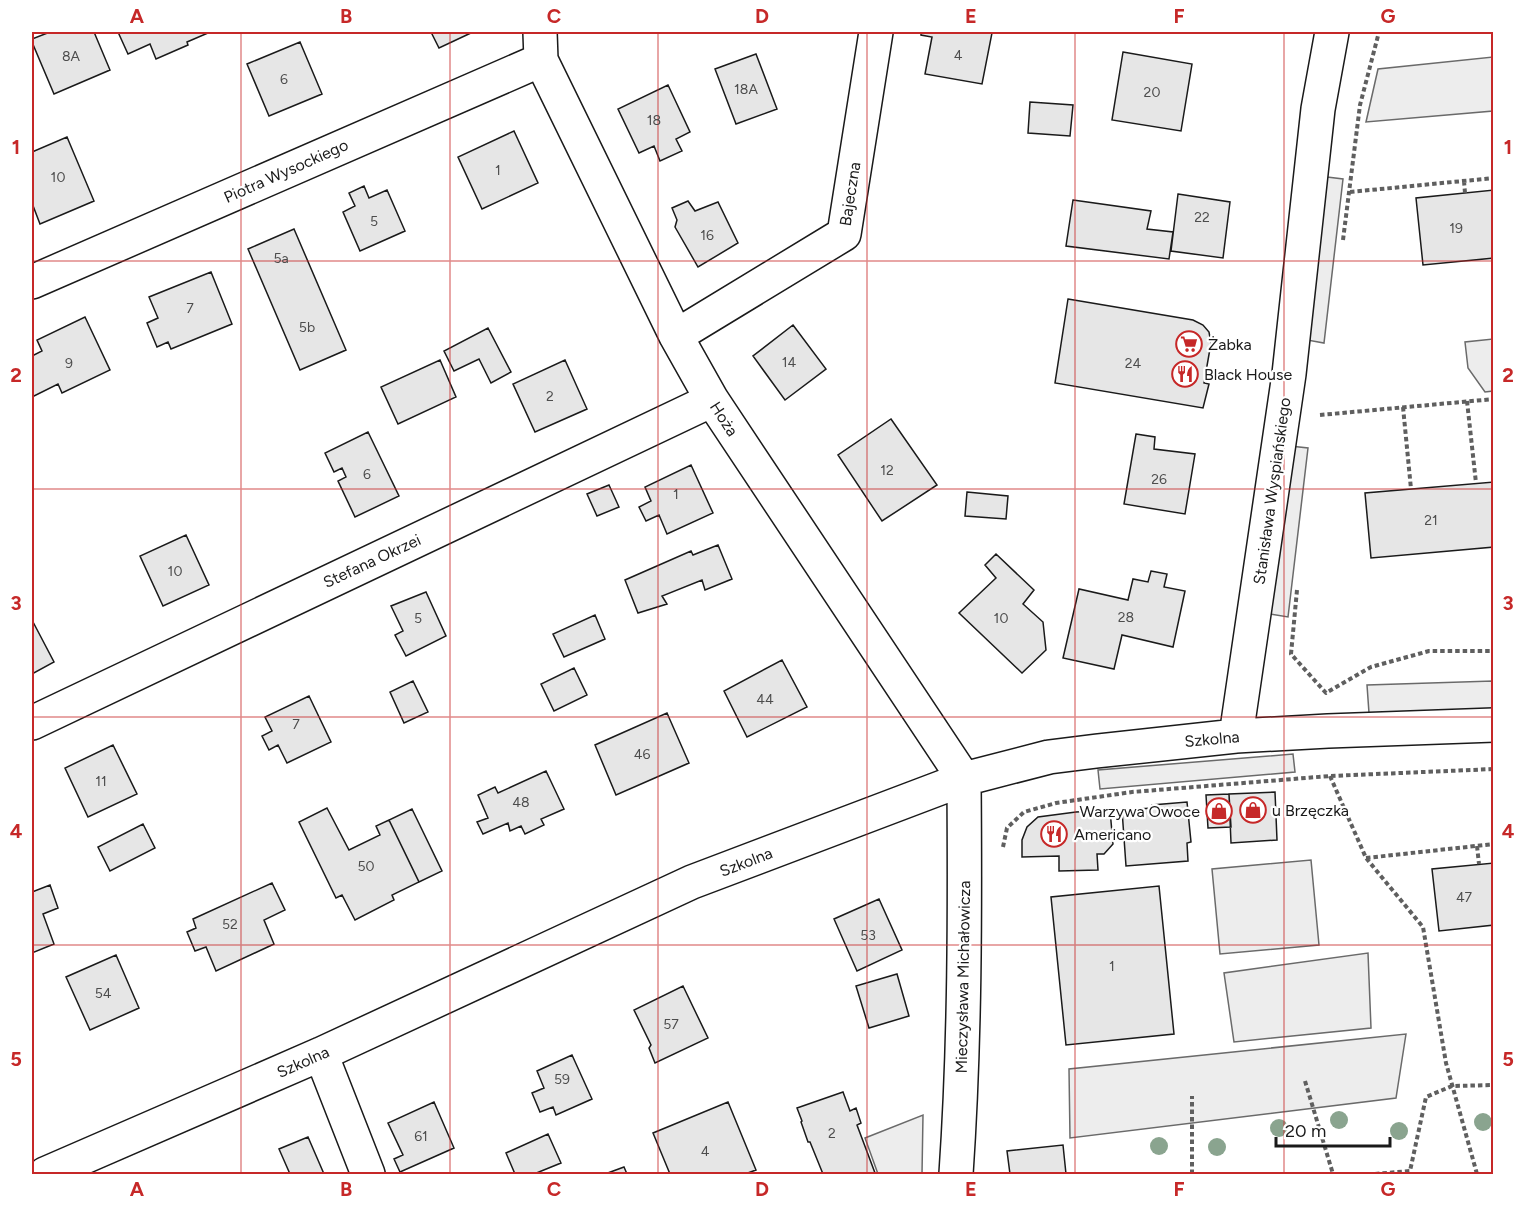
<svg xmlns="http://www.w3.org/2000/svg" width="1525" height="1206" viewBox="0 0 1525 1206" font-family="Figtree,sans-serif">
<rect width="100%" height="100%" fill="#fff"/>
<!-- built -->
<path fill="#ededed" stroke="#6a6a6a" stroke-width="1.5" d="M1493,57V111L1366,122L1378,69Z
M1327,177L1343,179L1324,343L1307,340Z
M1493,339V391L1485,392L1468,368L1465,342Z
M1290,446L1308,448L1288,617L1270,614Z
M1493,681V709L1369,713L1367,685Z
M1293,754L1295,772L1100,789L1098,770Z
M1311,860L1319,945L1220,954L1212,869Z
M1368,953L1371,1028L1234,1042L1224,973Z
M1406,1034L1396,1098L1070,1138L1069,1069Z
M923,1115L922,1174H878L865,1138Z"/>
<!-- building -->
<path fill="#e6e6e6" stroke="#1a1a1a" stroke-width="1.5" d="M50,32H94L110,70L54,94L32,42V39Z
M118,32H207L208,33L187,42L188,45L156,59L150,44L128,54Z
M431,32H473L439,48Z
M921,32H983L992,33L982,84L925,74L932,37L921,35Z
M300,42L322,94L269,116L247,64Z
M1123,52L1192,64L1181,131L1112,120Z
M756,54L777,109L736,124L715,69Z
M668,85L690,132L676,139L682,151L660,161L654,146L639,153L618,109Z
M1030,102L1073,105L1070,136L1028,133Z
M514,131L538,183L482,209L458,157Z
M67,137L94,201L40,224L32,203V152Z
M364,186L369,198L387,190L405,231L360,251L343,212L355,206L349,193Z
M1494,190V258L1423,265L1416,198Z
M1178,194L1230,202L1223,258L1171,251Z
M1073,200L1151,211L1147,229L1173,232L1169,259L1066,246Z
M688,201L695,211L718,202L738,243L698,267L675,227L677,220L672,208Z
M294,229L346,350L300,370L248,249Z
M211,272L232,324L171,349L168,342L157,347L147,323L158,318L149,297Z
M1068,299L1193,320L1203,325L1209,332L1211,343L1204,383L1209,384L1203,408L1055,383Z
M85,317L110,370L62,393L58,384L32,397V356L42,351L37,340Z
M793,325L826,369L785,400L753,356Z
M488,328L511,372L491,383L479,359L454,371L444,351Z
M440,360L456,397L398,424L381,387Z
M565,360L587,409L535,432L513,384Z
M891,419L937,485L882,521L838,455Z
M368,432L399,496L355,517L338,481L346,477L342,468L334,472L325,453Z
M1136,434L1155,437L1154,449L1195,454L1185,514L1124,504Z
M691,465L713,513L667,534L659,515L646,521L639,507L651,501L645,487Z
M1494,482V547L1371,558L1365,493Z
M609,485L619,507L597,516L587,494Z
M967,492L1008,496L1006,519L965,516Z
M186,535L209,585L163,606L140,556Z
M718,545L732,579L705,590L702,580L662,596L667,604L638,613L625,580L691,551L693,555Z
M996,554L1034,590L1023,604L1043,622L1046,650L1022,673L959,613L996,578L985,565Z
M1151,571L1167,574L1164,587L1185,591L1173,647L1122,635L1114,669L1063,658L1079,589L1128,600L1133,579L1148,582Z
M426,592L446,636L406,656L395,635L403,631L391,606Z
M595,615L605,639L564,657L553,634Z
M32,620L54,662L32,674Z
M782,660L807,707L747,737L724,691Z
M574,668L587,695L554,711L541,684Z
M413,681L428,712L404,723L390,692Z
M309,696L331,742L287,763L278,745L269,750L262,736L272,731L265,717Z
M667,713L689,763L616,795L595,745Z
M113,745L137,794L88,817L65,768Z
M546,771L564,809L541,819L544,825L525,834L521,826L510,831L508,823L483,834L477,822L488,818L478,795L495,787L498,793Z
M1275,792L1277,840L1231,843L1229,794Z
M1229,794L1231,827L1208,828L1206,795Z
M1187,802L1191,842L1187,843L1188,861L1126,866L1122,810L1153,808L1152,805Z
M327,808L349,850L380,835L376,826L389,820L419,882L392,895L394,900L355,920L342,895L336,898L299,822Z
M412,809L442,871L419,882L389,820Z
M1110,810L1113,844L1104,854H1097L1098,870L1059,871V856L1022,857V840L1027,827L1038,817L1076,812Z
M143,824L155,848L110,871L98,847Z
M1494,863V925L1439,931L1432,869Z
M272,883L285,910L264,920L274,944L216,971L206,947L195,951L187,932L196,928L193,919Z
M50,885L58,908L43,914L54,944L32,953V892Z
M1159,886L1174,1034L1066,1045L1051,897Z
M879,899L902,950L857,971L834,919Z
M116,955L139,1008L90,1030L66,977Z
M897,974L909,1016L869,1028L856,986Z
M683,986L708,1038L655,1063L649,1048L651,1045L634,1010Z
M572,1055L592,1099L556,1115L553,1107L540,1112L532,1093L544,1088L537,1071Z
M843,1092L850,1111L856,1108L861,1123L857,1125L875,1173L869,1174H823L810,1142H808L801,1122L802,1121L797,1108Z
M434,1102L454,1148L400,1172L394,1159L403,1155L388,1123Z
M728,1102L756,1170L745,1174H670L653,1133Z
M548,1134L561,1163L534,1174H515L506,1153Z
M308,1137L324,1174H290L279,1149Z
M1063,1145L1066,1174H1010L1007,1151Z
M624,1167L627,1174H605Z"/>
<g fill="none" stroke-linecap="round" stroke-linejoin="round">
<!-- minor casing -->
<g stroke="#1a1a1a" stroke-width="36">
<path id="minor" d="M540,32L541,60L676,336L712,400L964,779
M32,282L541,60
M676,336L844,234L876,32
M32,723L712,400
M1236,736L1289,374L1318,109L1332,32
M321,1054L368,1174
M45,1174L321,1054L692,882L964,779L1049,757L1097,751L1236,736L1328,731L1494,725
M956,1174C965,1043 965,911 964,779"/>
</g>
<!-- path -->
<path stroke="#5f5f5f" stroke-width="4" stroke-dasharray="4.5 3" stroke-linecap="butt" d="M1464,181L1465,193
M1350,192L1494,178
M1343,240L1360,105L1379,32
M1467,401L1476,483
M1403,407L1411,489
M1320,415L1494,399
M1297,590L1291,654L1326,693L1371,667L1429,651H1494
M1330,776L1366,858L1423,927L1446,1063L1477,1174
M1477,846L1479,864
M1003,847L1007,828L1024,812L1056,803L1132,792L1330,776L1494,769
M1366,858L1494,844
M1305,1081L1333,1174
M1192,1174V1096
M1375,1174L1410,1171L1426,1097L1452,1086L1494,1085"/>
<!-- minor -->
<use href="#minor" stroke="#fff" stroke-width="33"/>
</g>
<!-- trees -->
<g fill="#8aa48f">
<circle cx="1339" cy="1120" r="9"/>
<circle cx="1483" cy="1122" r="9"/>
<circle cx="1279" cy="1128" r="9"/>
<circle cx="1399" cy="1131" r="9"/>
<circle cx="1159" cy="1146" r="9"/>
<circle cx="1217" cy="1147" r="9"/>
</g>
<!-- grid -->
<path fill="none" stroke="#c62828" stroke-width="1.5" stroke-opacity="0.55" d="M241,32V1174M450,32V1174M658,32V1174M867,32V1174M1075,32V1174M1284,32V1174M32,261H1494M32,489H1494M32,717H1494M32,945H1494"/>
<!-- icons -->
<defs>
<g id="supermarket-ring" transform="scale(1.35)"><circle r="9.5" fill="#fff" stroke="#c62828" stroke-width="1.5"/><path d="M-6-5.5h2.5l.6 2H6L4.5 2H-2.5L-4.4-4H-6ZM-1.5 3.2a1.3 1.3 0 1 0 .1 0ZM3 3.2a1.3 1.3 0 1 0 .1 0Z" fill="#c62828"/></g>
<g id="restaurant-ring" transform="scale(1.35)"><circle r="9.5" fill="#fff" stroke="#c62828" stroke-width="1.5"/><path d="M-5-6h1v4h1v-4h1v4h1v-4h1v5L-1.5 .5V6h-2V.5L-5-1ZM5-6V6H3V1.5H1.5Q1.5-4 5-6Z" fill="#c62828"/></g>
<g id="shop-ring" transform="scale(1.35)"><circle r="9.5" fill="#fff" stroke="#c62828" stroke-width="1.5"/><path d="M-5-2.5h2.3a2.7 3.5 0 0 1 5.4 0H5L5.5 6h-11ZM-1.5-2.5h3a1.5 2.3 0 0 0-3 0Z" fill="#c62828"/></g>
</defs>
<g fill-rule="evenodd">
<use href="#supermarket-ring" x="1189" y="344"/>
<use href="#restaurant-ring" x="1185" y="374"/>
<use href="#shop-ring" x="1253" y="810"/>
<use href="#shop-ring" x="1219" y="811"/>
<use href="#restaurant-ring" x="1054" y="834"/>
</g>
<g text-anchor="middle" dominant-baseline="central" stroke-width="4.5" stroke-linejoin="round" paint-order="stroke">
<!-- number labels -->
<g font-size="14" fill="#4d4d4d">
<text x="958" y="55">4</text>
<text x="71" y="56">8A</text>
<text x="284" y="79">6</text>
<text x="746" y="89">18A</text>
<text x="1152" y="92">20</text>
<text x="654" y="120">18</text>
<text x="498" y="170">1</text>
<text x="58" y="177">10</text>
<text x="1202" y="217">22</text>
<text x="374" y="221">5</text>
<text x="1456" y="228">19</text>
<text x="707" y="235">16</text>
<text x="281" y="258">5a</text>
<text x="190" y="308">7</text>
<text x="307" y="327">5b</text>
<text x="789" y="362">14</text>
<text x="69" y="363">9</text>
<text x="1133" y="363">24</text>
<text x="550" y="396">2</text>
<text x="887" y="470">12</text>
<text x="367" y="474">6</text>
<text x="1159" y="479">26</text>
<text x="676" y="494">1</text>
<text x="1431" y="520">21</text>
<text x="175" y="571">10</text>
<text x="1126" y="617">28</text>
<text x="418" y="618">5</text>
<text x="1001" y="618">10</text>
<text x="765" y="699">44</text>
<text x="296" y="724">7</text>
<text x="642" y="754">46</text>
<text x="101" y="781">11</text>
<text x="521" y="802">48</text>
<text x="366" y="866">50</text>
<text x="1464" y="897">47</text>
<text x="230" y="924">52</text>
<text x="868" y="935">53</text>
<text x="1112" y="966">1</text>
<text x="103" y="993">54</text>
<text x="671" y="1024">57</text>
<text x="562" y="1079">59</text>
<text x="832" y="1133">2</text>
<text x="421" y="1136">61</text>
<text x="705" y="1151">4</text>
</g>
<!-- street labels -->
<g font-size="16" fill="#1a1a1a" stroke="#fff">
<text transform="translate(286 171) rotate(-24)">Piotra Wysockiego</text>
<text transform="translate(850 194) rotate(-81)">Bajeczna</text>
<text transform="translate(724 419) rotate(57)">Hoża</text>
<text transform="translate(1272 491) rotate(-82)">Stanisława Wyspiańskiego</text>
<text transform="translate(372 561) rotate(-25)">Stefana Okrzei</text>
<text transform="translate(1212 739) rotate(-5)">Szkolna</text>
<text transform="translate(746 862) rotate(-21)">Szkolna</text>
<text transform="translate(963 977) rotate(-89)">Mieczysława Michałowicza</text>
<text transform="translate(303 1062) rotate(-24)">Szkolna</text>
</g>
<!-- poi labels -->
<g font-size="16" fill="#1a1a1a" stroke="#fff" text-anchor="start">
<text x="1208" y="344">Żabka</text>
<text x="1204" y="374">Black House</text>
<text x="1272" y="810">u Brzęczka</text>
<text x="1200" y="811" text-anchor="end">Warzywa Owoce</text>
<text x="1074" y="834">Americano</text>
</g>
</g>
<!-- border -->
<rect width="1525" height="1206" fill="none" stroke="#ffffff" stroke-width="66"/>
<!-- scale -->
<path d="M1276 1137v9h114v-9" fill="none" stroke="#1a1a1a" stroke-width="3"/>
<text x="1285" y="1137" font-size="18" fill="#1a1a1a" stroke="#ffffff" stroke-width="4.5" paint-order="stroke">20 m</text>
<rect x="33" y="33" width="1459" height="1140" fill="none" stroke="#c62828" stroke-width="2"/>
<g font-size="20" text-anchor="middle" font-weight="bold" fill="#c62828">
<text x="137" y="23">A</text>
<text x="346" y="23">B</text>
<text x="554" y="23">C</text>
<text x="762" y="23">D</text>
<text x="971" y="23">E</text>
<text x="1179" y="23">F</text>
<text x="1388" y="23">G</text>
<text x="16" y="154">1</text>
<text x="1508" y="154">1</text>
<text x="16" y="382">2</text>
<text x="1508" y="382">2</text>
<text x="16" y="610">3</text>
<text x="1508" y="610">3</text>
<text x="16" y="838">4</text>
<text x="1508" y="838">4</text>
<text x="16" y="1066">5</text>
<text x="1508" y="1066">5</text>
<text x="137" y="1196">A</text>
<text x="346" y="1196">B</text>
<text x="554" y="1196">C</text>
<text x="762" y="1196">D</text>
<text x="971" y="1196">E</text>
<text x="1179" y="1196">F</text>
<text x="1388" y="1196">G</text>
</g>
</svg>
